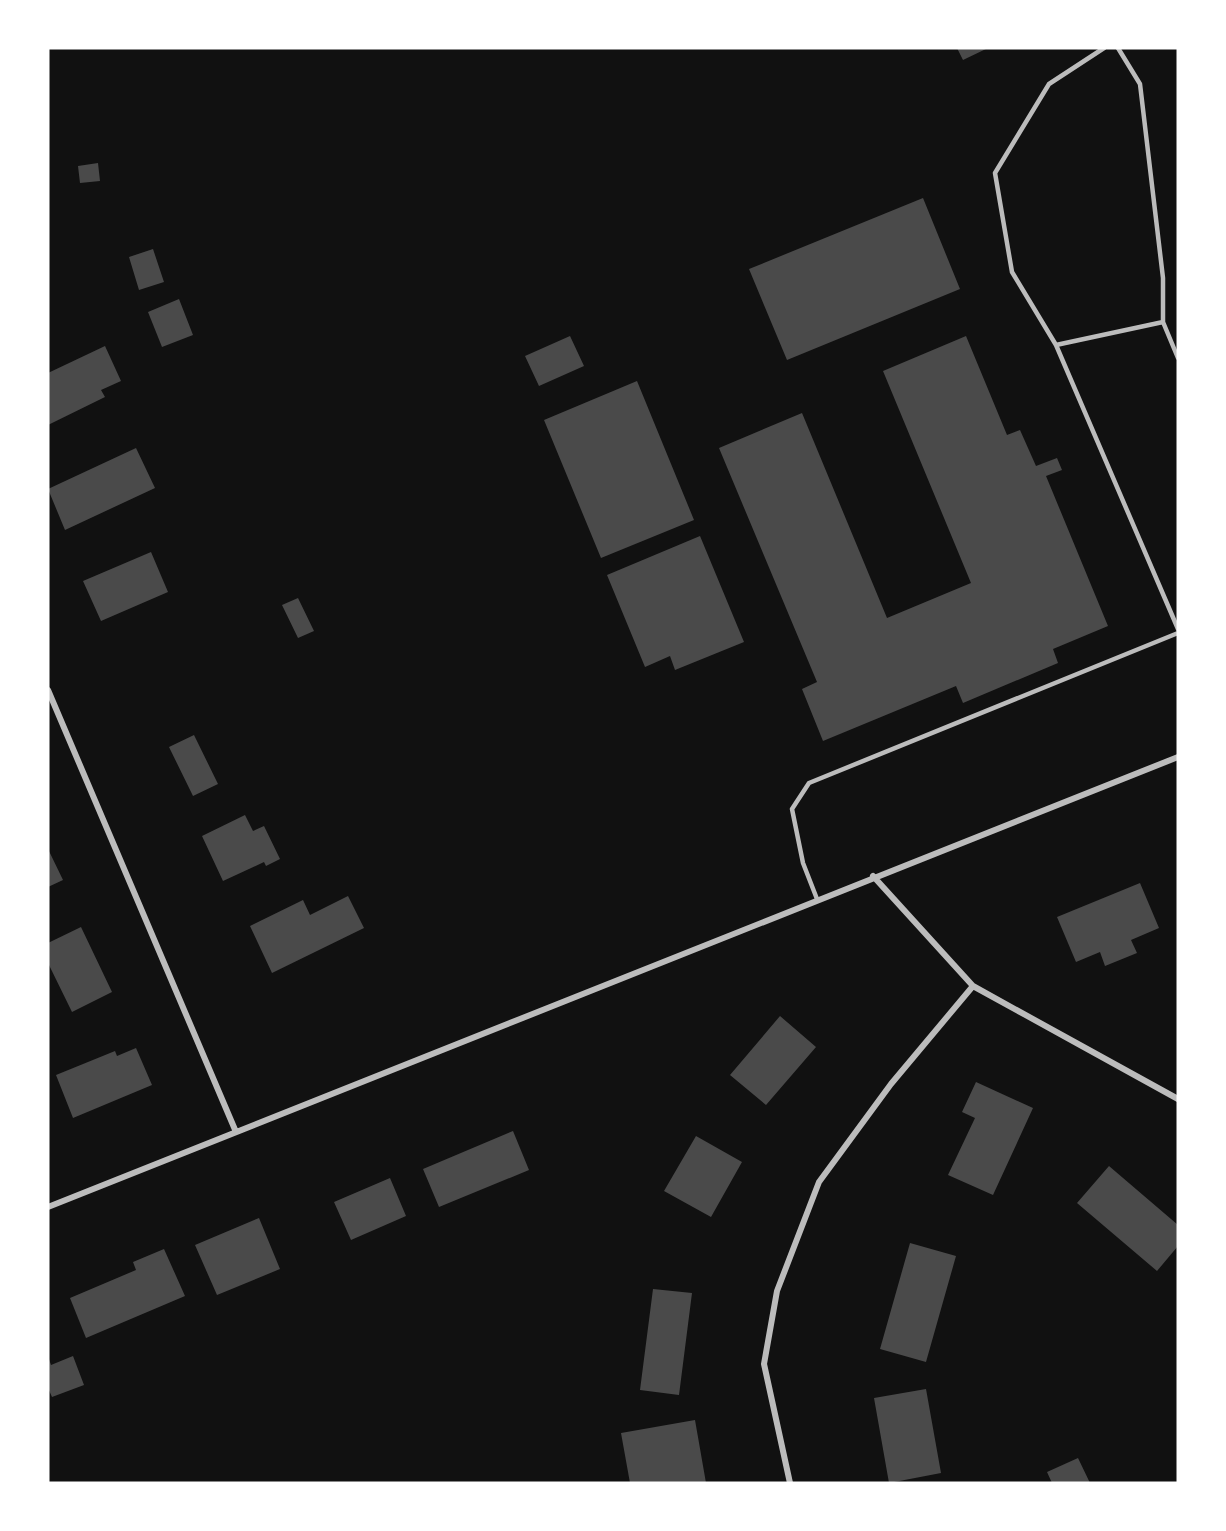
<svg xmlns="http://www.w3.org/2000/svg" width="1226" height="1531" viewBox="0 0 1226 1531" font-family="'Public Sans',sans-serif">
<rect width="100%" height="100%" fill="#111"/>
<!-- building -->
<path fill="#4a4a4a" d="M957,48H988L963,60Z
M98,163L100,181L80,183L78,166Z
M923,198L960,289L787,360L749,269Z
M153,249L164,282L139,290L129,257Z
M179,299L193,335L162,347L148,312Z
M570,336L584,366L539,386L525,356Z
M966,336L1007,435L1020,430L1036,466L1057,458L1062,470L1046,476L1108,626L1053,649L1058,663L963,703L956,686L823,741L802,689L817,682L719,448L802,413L887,618L971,583L883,371Z
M105,346L121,381L101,390L105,397L48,425V373Z
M637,381L694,520L601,558L544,420Z
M136,448L155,488L65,530L48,489Z
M700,536L744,642L675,670L670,656L645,667L607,575Z
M151,552L168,592L101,621L83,581Z
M298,598L314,631L298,638L282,605Z
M194,735L218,784L193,796L169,747Z
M245,815L253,831L264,826L280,859L266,866L264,862L223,881L202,836Z
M48,849L63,880L48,887Z
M1140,883L1159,928L1131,940L1137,953L1105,966L1100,952L1076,962L1057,917Z
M348,896L364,928L272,973L250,926L303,900L310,915Z
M81,927L112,992L72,1012L48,963V943Z
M780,1016L816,1047L766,1105L730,1075Z
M136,1048L152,1085L73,1118L56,1075L115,1051L117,1056Z
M976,1082L1033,1108L993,1195L948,1175L975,1118L962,1112Z
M513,1131L529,1170L439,1207L423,1169Z
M696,1136L742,1162L711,1217L664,1191Z
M1109,1166L1178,1225V1246L1157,1271L1077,1203Z
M390,1178L406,1216L351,1240L334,1202Z
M259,1218L280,1269L217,1295L195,1245Z
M910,1243L956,1256L926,1362L880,1349Z
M164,1249L185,1296L86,1338L70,1298L136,1270L133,1262Z
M653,1289L692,1293L679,1395L640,1390Z
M48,1356L51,1365L73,1356L84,1385L52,1397L48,1388Z
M926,1389L941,1473L889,1483L874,1398Z
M695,1420L706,1483H630L621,1433Z
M1078,1458L1090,1483H1052L1047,1472Z"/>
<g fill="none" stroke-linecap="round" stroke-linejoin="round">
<!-- service -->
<path stroke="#bcbcbc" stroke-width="4.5" d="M1104,48L1049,84L995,173L1012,272L1056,345L1163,322
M1118,48L1140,84L1163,278V322L1178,358
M1056,345L1178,629
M817,899L803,863L792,809L809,783L1178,633"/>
<!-- minor -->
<path stroke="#bcbcbc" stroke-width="6" d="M48,690L236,1132
M873,876L973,986L1178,1099
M48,1207L1178,757
M790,1483L764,1364L777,1291L819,1182L891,1084L973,986"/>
</g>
<!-- border -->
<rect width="1226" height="1531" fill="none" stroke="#ffffff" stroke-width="99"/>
</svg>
